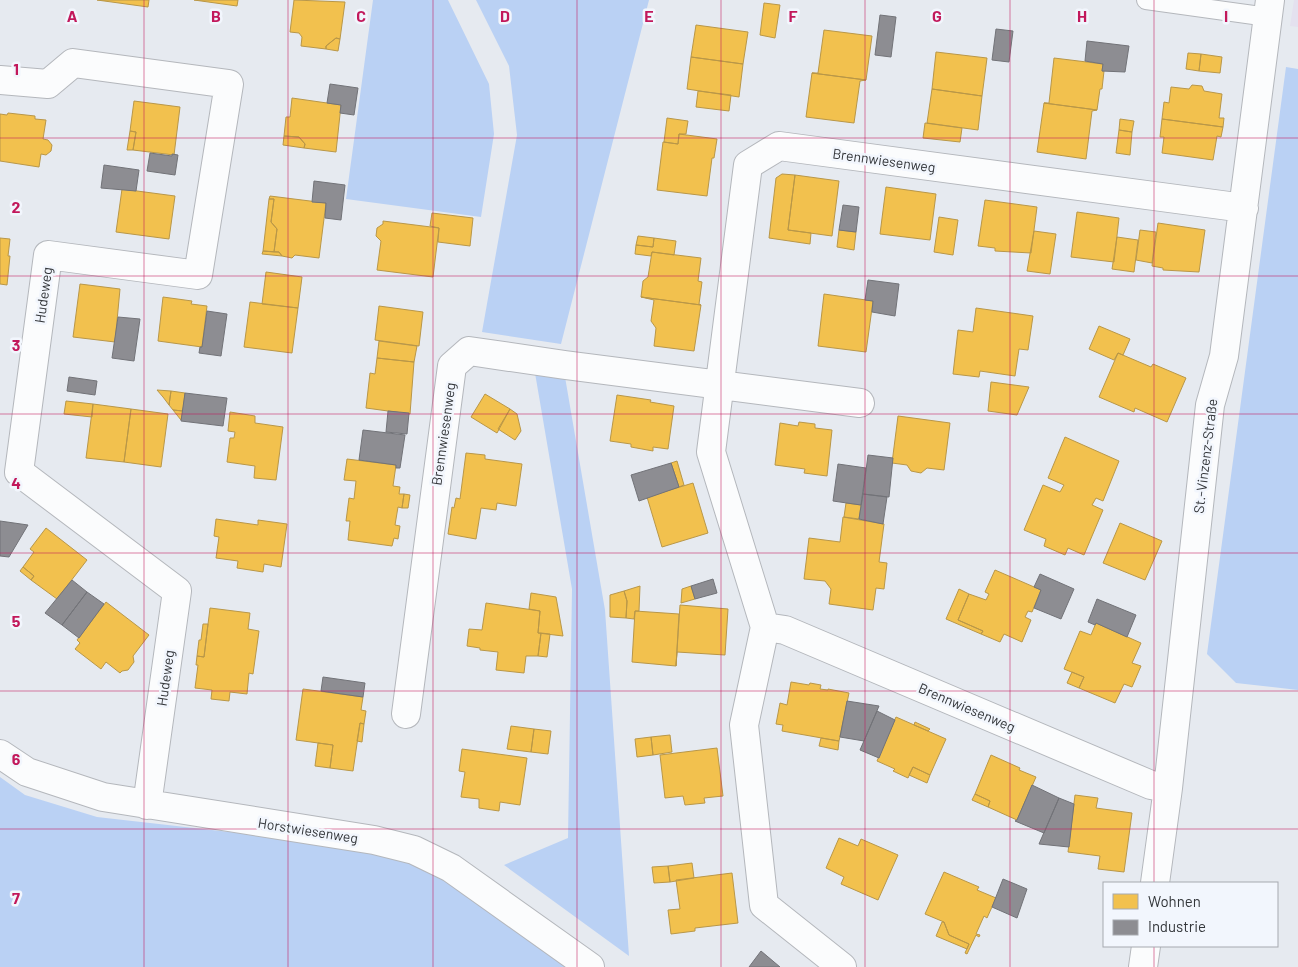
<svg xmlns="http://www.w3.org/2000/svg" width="1298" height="967" viewBox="0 0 1298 967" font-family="Barlow,sans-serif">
<rect width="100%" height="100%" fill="#e6eaf0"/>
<!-- education -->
<path fill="#e4e1ef" d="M1294,0H1298V27L1290,26Z"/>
<!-- green -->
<path fill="#bad1f4" d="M373,0H448L489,84L494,134L481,217L346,199Z
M476,0H649L561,344L482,332L517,135L509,66Z
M1286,67L1298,69V690L1236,683L1207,654Z
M535,373L565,377L605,610L629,956L504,865L568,838L572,589Z
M0,777L25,795L97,817L372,848L449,880L567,967H0Z"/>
<!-- homes -->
<path fill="#f2c14e" stroke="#b99748" d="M97,0H149L148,7Z
M194,0H238L237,6Z
M294,0L345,2L340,39L336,38L326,46V49L301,46L302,37L299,33L290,32Z
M764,3L780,5L775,38L760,35Z
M696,25L748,32L743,64L691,57Z
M824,30L872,36L866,80L812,73H818Z
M336,38L340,39L338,51L326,49V46Z
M936,52L987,58L982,96L932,89Z
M1188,53L1201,54L1199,71L1186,69Z
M1201,54L1222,57L1220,73L1199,71Z
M691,57L743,64L739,97L687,89Z
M1054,58L1103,64L1102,71H1104L1102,89H1100L1097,110L1044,103H1049Z
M812,73L866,80L860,81L854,123L806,117Z
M1192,85L1202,86L1204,91L1222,94L1219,118H1224L1223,127L1162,119L1164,102L1169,103L1171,87L1189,89Z
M932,89L982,96L978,130L927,123Z
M698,91L731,95L729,111L696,107Z
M292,98L341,105L336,152L304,148L305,144L299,137L284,136L286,117H290Z
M134,101L180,107L174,155L133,150L136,132L130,131Z
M1044,103L1097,110L1092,111L1086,159L1037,152Z
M8,113L35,116V119L46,120L43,139L48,140L52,145L51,151L46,155L41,154L39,167L0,161V114L7,115Z
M667,118L688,121L686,134H679L678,144L664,142Z
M1120,119L1134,121L1132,132L1119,130Z
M1162,119L1223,127L1221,137L1217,136L1213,160L1162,153L1164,137H1160Z
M925,123L962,128L960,142L923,138Z
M1119,130L1132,132L1130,155L1116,153Z
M130,131L136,132L133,150H127Z
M679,134L717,139L714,158H712L707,196L657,190L663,142L678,144Z
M284,136L299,137L305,144L304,148L283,145Z
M782,174L795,175L788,230L811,233L810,244L769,238L776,178Z
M795,175L839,181L832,236L788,230Z
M886,187L936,194L930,240L880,234Z
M122,189L175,196L169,239L116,232Z
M270,196L326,203L319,258L295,255L292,258L282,256L279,252H274L277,229L271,222L274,199H269Z
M269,199H274L271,222L277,229L274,252L263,251Z
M985,200L1037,207L1031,253L995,251V248L978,246Z
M1077,212L1119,218L1114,262L1071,257Z
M432,213L473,218L470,246L438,242L439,228L430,226Z
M939,217L958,220L953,255L934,252Z
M383,221L439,228L433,277L377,270L381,241L376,236L377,228L383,224Z
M1158,223L1205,230L1199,272L1163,270V268L1152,266Z
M839,230L856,232L854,250L837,247Z
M1140,230L1156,232L1152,263L1136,260Z
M1034,231L1056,234L1050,274L1027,271Z
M638,236L654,238L653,247L636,245Z
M1117,237L1138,240L1134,272L1112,269Z
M0,238L10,239L8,256H10L7,285L0,284Z
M654,238L676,241L674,255L652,252L651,256L635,254L636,245L653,247Z
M263,251L279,252L282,256L262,254Z
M652,252L701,258L698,281L702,282L699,304L701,305L641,297L643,281L648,277Z
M266,272L302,277L298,308L262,304Z
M80,284L120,289L115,342L73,337Z
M824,294L873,301L866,352L818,346Z
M163,297L192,301L191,304L207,306L202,347L158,341Z
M641,297L701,305L694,351L654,346L656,328L651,321L654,300Z
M250,302L298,308L292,353L244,347Z
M379,306L423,312L419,346L375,340Z
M976,308L1033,316L1028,350L1019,349L1015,376L980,371L979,377L953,374L958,330L973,332Z
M1099,326L1130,339L1123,355L1118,353L1114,360L1089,349Z
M379,341L417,346L414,362L377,358Z
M1118,353L1151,367L1153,364L1186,378L1167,422L1135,408L1134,412L1099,397Z
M377,358L414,362L410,414L366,408L370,373L375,374Z
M991,382L1029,387L1017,415L988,411Z
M157,390L171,391L169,405L163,397Z
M171,391L185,393L183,411L173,410L169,405Z
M485,394L510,409L497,433L471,417Z
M617,395L651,400L650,402L674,406L668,449L653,447V451L631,447V444L610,441Z
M66,401L93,404L92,417L64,414Z
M93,404L131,409L124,462L86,458Z
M131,409L168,414L161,467L124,462Z
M510,409L517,414L521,431L515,440L498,429Z
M173,410L183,411L181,420Z
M230,412L255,416V423L283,427L276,480L254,478L255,466L227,462L230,438H234L235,432L228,431Z
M898,416L950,423L944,470L927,468L921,473L911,471L907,465L892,463Z
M799,422L815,424V428L832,430L827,476L804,473L805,469L775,465L780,423L798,426Z
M1065,437L1119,461L1103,501L1096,498L1092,505L1103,510L1084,555L1068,548L1065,555L1044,546L1046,539L1024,530L1043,485L1060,492L1064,485L1048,478Z
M466,453L485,455V459L522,464L516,506L497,503L496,510L481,508L476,539L448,534L452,507L454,508L456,498L460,499Z
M347,459L396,465L393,486L400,487L399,494H404L402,508L398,507L395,525L400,526L398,539L394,538L392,546L348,540L350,521H346L349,498L354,499L356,481L344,480Z
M677,461L684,485L679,487L671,463Z
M693,483L708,533L662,547L647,497Z
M404,494L410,495L408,508H402Z
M846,503L861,505L859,519L844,517Z
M843,517L884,524L879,562L887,563L884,589L876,588L873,610L829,604L831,589L825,581L804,579L809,538L840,542Z
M216,519L258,525V520L287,524L281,567L264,564L263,572L237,568L238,561L216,558L219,537L214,536Z
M1120,523L1162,541L1145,580L1103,563Z
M46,528L87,560L57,599L31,580L34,576L23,567L34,552L30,549Z
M23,567L34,576L31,580L20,571Z
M995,570L1041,590L1032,612L1028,611L1025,617L1031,620L1022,642L1004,634L1000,642L981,634L983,631L958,620L969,594L986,600L989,594L985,592Z
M640,586L639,611H635L634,619L626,618L627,601L624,591Z
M691,586L695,599L681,603L682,589Z
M959,589L969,594L958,620L983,631L981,634L946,619Z
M624,591L627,601L626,618L610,617V595Z
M531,593L556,597L563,636L538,633L540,611L529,609Z
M106,602L149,635L133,656L134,662L128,670L122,671L120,673L106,662L101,669L75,649L80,643L77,640Z
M486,603L540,611L538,633H541L538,656H526L524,673L496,670L498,652L480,650V648L467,646L469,629L482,630Z
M680,605L728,609L725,655L677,652L676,666Z
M210,608L250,613L248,629L259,631L253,674L249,673L247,694L230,692L229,701L211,699L212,690L195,688L198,665H196L197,656L204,657Z
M635,611L679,614L676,666L632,662Z
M1096,623L1141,643L1132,663L1141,666L1132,687L1124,684L1115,703L1079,688L1084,677L1064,669L1080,631L1091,635Z
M203,624H208L204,657L197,656L199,640H201Z
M541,633L550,634L547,657L538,656Z
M1072,672L1084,677L1079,688L1067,683Z
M791,682L809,685L810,683L821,685L820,689L828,690V689L849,693L839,741L782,731L783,725L776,724L780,703L787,705Z
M303,689L363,697L361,710L366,711L364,724L360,723L353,771L330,768L333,745L296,740Z
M896,717L946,739L930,775L913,767L908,778L893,771L895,769L877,761Z
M915,722L930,729L928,731L914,725Z
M360,723L364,724L362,742L357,741Z
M511,726L534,729L531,752L507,749Z
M534,729L551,731L548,754L531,752Z
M670,735L672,752L653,755L651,737Z
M651,737L653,755L637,757L635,739Z
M821,738L839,741L838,750L819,746Z
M318,743L333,745L330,768L315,766Z
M717,748L723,796L704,798L705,803L685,805L683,796L665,798L660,755Z
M462,749L527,758L520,805L500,802L499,811L479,808V799L461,797L465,772L459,771Z
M991,755L1020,768L1019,770L1036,777L1017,820L988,807L990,801L975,794Z
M913,767L930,775L927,783L909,775Z
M975,794L990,801L988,807L972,800Z
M1075,795L1098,798L1096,808L1132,813L1124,872L1098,869L1100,856L1068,852Z
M839,838L858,846L861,839L898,855L878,900L841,884L844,877L826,868Z
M692,863L694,878L670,882L668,866Z
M668,866L670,882L654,883L652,867Z
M944,872L979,887L977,890L996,898L987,918L984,916L976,934L980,935L979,937L976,935L967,954L965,953L969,944L949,935L944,922L925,914Z
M732,873L738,923L695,928V931L671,934L668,910L680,909L676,880Z
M942,922H944L949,935L969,944L967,949L936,936Z"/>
<!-- industry -->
<path fill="#8d8d92" stroke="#727378" d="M880,15L896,17L891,57L875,55Z
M996,29L1013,31L1009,62L992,60Z
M1087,41L1129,46L1125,72L1102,71L1103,64L1085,61Z
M330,84L358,88L354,115L340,113L341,105L327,103Z
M150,153L172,156V154L178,155L175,175L147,171Z
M104,165L139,170L136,191L101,188Z
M314,181L345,185L341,220L325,218L326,203L312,202Z
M843,205L859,207L856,232L839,230Z
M868,280L899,284L895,316L872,312L873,301L865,300Z
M207,311L227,314L221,356L199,353L200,347H202Z
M118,317L140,319L134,361L112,358Z
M69,377L97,381L95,395L67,391Z
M185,393L227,398L223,426L181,421Z
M388,411L409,413L407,434L386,432Z
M363,430L405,435L400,468H396V465L359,460Z
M868,455L893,458L889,497L863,494Z
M671,463L679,487L639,501L631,475Z
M838,464L866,468L861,505L833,501Z
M863,494L887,497L883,524L859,519Z
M0,521L28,525L9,557L0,556Z
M1040,574L1074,589L1061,619L1034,608L1041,590L1034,587Z
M713,579L717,593L695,599L691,586Z
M72,580L87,592L62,625L45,613Z
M87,592L104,604L79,638L62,625Z
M1097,599L1136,615L1127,637L1096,623L1095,625L1088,622Z
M323,677L365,683L363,697L321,691Z
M847,701L879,706L864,741L840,737Z
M877,711L895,720L879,758L860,750Z
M1032,785L1059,798L1044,833L1015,821L1017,820Z
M1059,798L1074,804L1069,847L1039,844Z
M1003,879L1027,889L1017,918L992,907Z
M761,951L780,967H749Z"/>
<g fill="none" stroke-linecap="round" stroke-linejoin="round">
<!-- lane casing -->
<g stroke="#b4b7bc" stroke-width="20">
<path id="lane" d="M1146,0L1268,17"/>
</g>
<!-- street casing -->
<g stroke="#b4b7bc" stroke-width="30">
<path id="street" d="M0,80L48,84L73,63L229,84L198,275L48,255L19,472L177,591L147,805
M765,627L785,630L1151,785L1168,788
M406,714L452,366L469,351L565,365L860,403
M0,754L27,772L103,797L374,840L414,850L451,868L590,967
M1155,883L1168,788L1210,405L1224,356L1270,0
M842,967L764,905L744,725L765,627L711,452L748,165L779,146L1244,208
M1143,967L1146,946"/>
</g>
<!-- lane -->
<use href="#lane" stroke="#fbfcfd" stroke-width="18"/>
<!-- street -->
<use href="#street" stroke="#fbfcfd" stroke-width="28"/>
</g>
<!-- grid -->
<path fill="none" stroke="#c2185b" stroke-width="1" stroke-opacity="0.55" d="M144,0V967M288,0V967M433,0V967M577,0V967M721,0V967M865,0V967M1010,0V967M1154,0V883M0,138H1298M0,276H1298M0,414H1298M0,553H1298M0,691H1298M0,829H1298M1154,946V967"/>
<g text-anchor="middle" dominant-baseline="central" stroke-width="5" stroke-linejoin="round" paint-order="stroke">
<!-- street labels -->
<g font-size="14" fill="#33363a" stroke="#f2f6fd">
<text transform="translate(884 160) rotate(8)">Brennwiesenweg</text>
<text transform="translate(43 295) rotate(-82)">Hudeweg</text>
<text transform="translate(443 434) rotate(-82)">Brennwiesenweg</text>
<text transform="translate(1205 456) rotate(-83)">St.-Vinzenz-Straße</text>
<text transform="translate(165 678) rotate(-82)">Hudeweg</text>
<text transform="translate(967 707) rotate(23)">Brennwiesenweg</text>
<text transform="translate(308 830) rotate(9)">Horstwiesenweg</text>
</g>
</g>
<g font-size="16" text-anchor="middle" font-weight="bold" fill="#c2185b" stroke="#f2f6fd" stroke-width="5" stroke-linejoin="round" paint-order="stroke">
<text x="72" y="22">A</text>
<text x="216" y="22">B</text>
<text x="361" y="22">C</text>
<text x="505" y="22">D</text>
<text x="649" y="22">E</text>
<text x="793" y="22">F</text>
<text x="937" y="22">G</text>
<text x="1082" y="22">H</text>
<text x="1226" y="22">I</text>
<text x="16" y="75">1</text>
<text x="16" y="213">2</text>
<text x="16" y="351">3</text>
<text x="16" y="489">4</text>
<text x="16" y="627">5</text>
<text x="16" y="765">6</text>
<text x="16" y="904">7</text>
</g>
<!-- legend -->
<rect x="1103" y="882" width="175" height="65" fill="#f2f6fd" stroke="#a6a9af"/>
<rect x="1113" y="894" width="25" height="15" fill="#f2c14e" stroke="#a6a9af"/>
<text x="1148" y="907" font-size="15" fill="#33363a">Wohnen</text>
<rect x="1113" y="920" width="25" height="15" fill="#8d8d92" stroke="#a6a9af"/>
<text x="1148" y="932" font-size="15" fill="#33363a">Industrie</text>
</svg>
